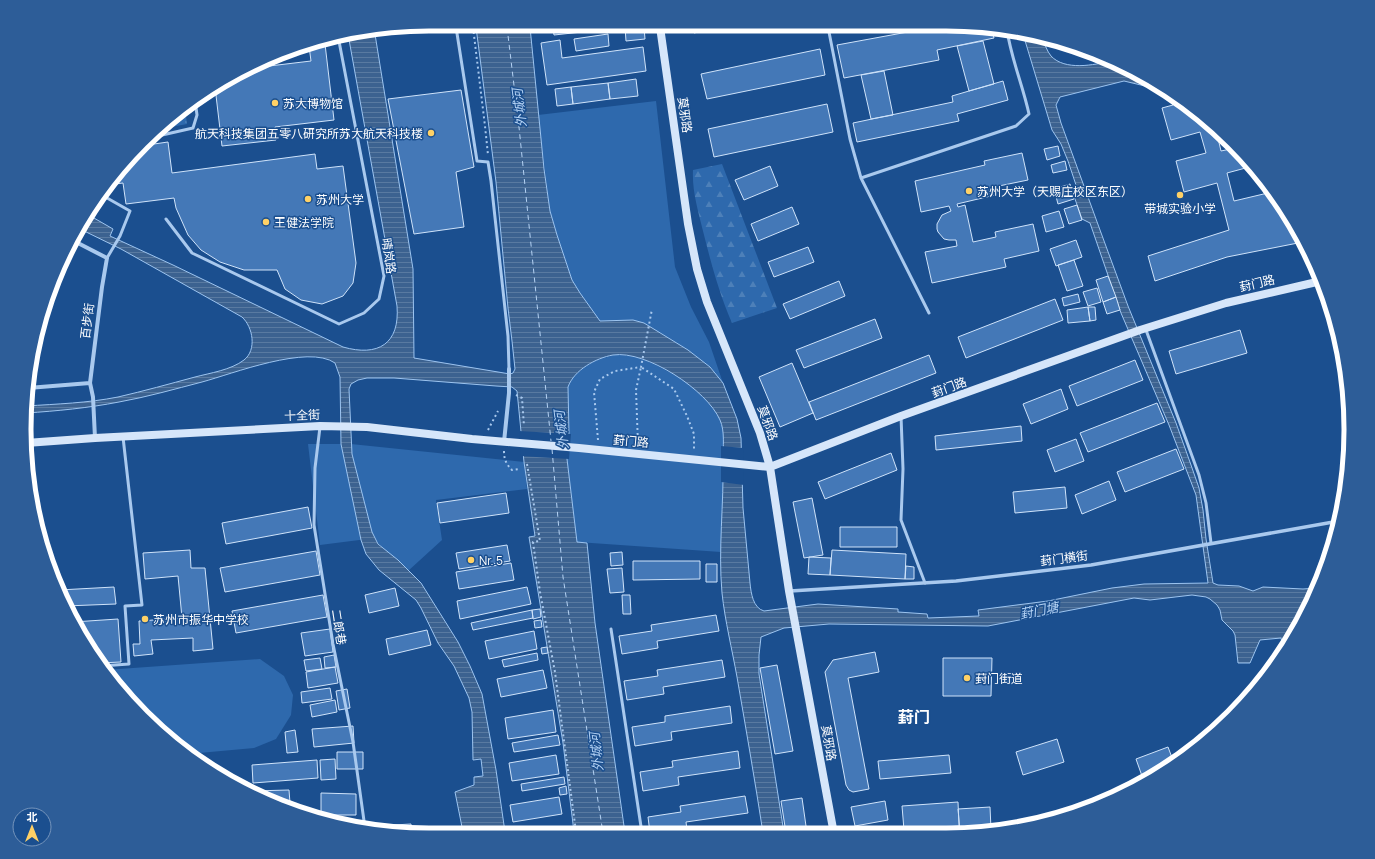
<svg xmlns="http://www.w3.org/2000/svg" width="1375" height="859" viewBox="0 0 1375 859" font-family="Manrope,'Noto Sans SC',sans-serif">
<defs>
<pattern id="grass-dots" width="8" height="8" patternUnits="userSpaceOnUse"><rect width="8" height="8" fill="#2e69ad"/><path d="M2 2h.1M6 6h.1" fill="none" stroke="#4d80b9" stroke-width="1.8" stroke-linecap="round"/></pattern>
<pattern id="forest-firs" width="22" height="20" patternUnits="userSpaceOnUse"><rect width="22" height="20" fill="#2e69ad"/><path d="M5 1l3.5 6h-7zM16 11l3.5 6h-7z" fill="#4d80b9"/></pattern>
<pattern id="water-rules" width="6" height="5" patternUnits="userSpaceOnUse"><rect width="6" height="5" fill="#3c6290"/><path d="M0 2.5h6" fill="none" stroke="#597aa1"/></pattern>
</defs>
<rect width="100%" height="100%" fill="#1b4f8f"/>
<!-- grass -->
<path fill="url(#grass-dots)" d="M185,108L187,124L160,129Z"/>
<!-- forest -->
<path fill="url(#forest-firs)" d="M722,164L777,308L732,323C719,293 711,263 703,231C698,210 692,191 693,170Z"/>
<!-- park -->
<path fill="#2e69ad" d="M656,101L675,267L691,307L709,342L723,383L710,367L688,350L644,323L602,322L598,320L580,293L572,280L557,235L550,211L538,115Z
M614,355C639,355 650,362 671,373C691,383 713,400 721,421C724,430 723,444 723,454C724,487 722,519 721,552L577,542L567,459L569,434L568,387L573,377L584,367L597,360Z
M308,444H351L524,462L527,489L436,500L442,540L408,571C399,561 381,549 375,538L320,545Z
M260,659L284,676L293,695L291,715L276,739L254,748L188,754L182,751L143,716L105,670Z"/>
<!-- water -->
<path fill="url(#water-rules)" stroke="#9cc4f0" d="M476,27H530L544,169L550,211L557,235L572,280L580,293L600,321L633,320L644,323L688,350L710,367L723,383L737,419L741,438L743,508L750,583C751,593 753,608 764,611L818,604L898,609V612L927,614L928,618L979,616L978,610L1048,601L1112,588L1144,584L1208,583L1196,495L1169,425L1121,313L1090,223L1082,219L1075,199L1076,185L1068,161L1061,144L1052,130L1023,34L1043,39C1045,45 1047,51 1051,56C1065,71 1094,65 1111,61L1152,84L1145,86L1124,81L1060,97L1056,105L1061,123L1100,230L1128,306L1176,423L1191,465L1199,488L1203,510L1206,539L1213,583L1218,585L1239,586L1253,591L1263,587L1303,589L1317,588L1309,609L1289,641L1282,642L1281,638L1260,640L1250,663H1238L1235,635L1233,631L1222,620L1220,610L1217,605L1210,599L1206,597L1192,595L1150,600L1134,598L988,626L829,624L784,628L761,637L759,655V674L784,833H763C755,781 746,729 737,677C732,649 725,621 722,593C718,549 724,504 723,459C723,447 725,431 720,420C707,390 646,350 613,355C596,358 574,370 568,387L569,434L567,459L577,542L587,543L595,623L625,833L574,832L563,743L529,537L535,536L524,462L517,391L512,387L496,386L394,378H367L358,380L351,384L349,389L352,454L372,532L378,544L398,560L421,583L458,642L470,666L482,694L496,770L505,832H463L455,792L474,785V777L483,776L481,759L473,760L472,712L469,698L454,666L438,643L421,608L416,600L379,570L366,554L361,540L341,444L340,377L335,363C308,344 232,374 202,382C175,389 147,397 119,402C88,408 57,411 26,413V406C57,404 88,403 118,397C144,391 169,384 195,377C210,373 231,370 244,360C257,350 253,327 242,317L121,249L78,228L87,214L113,229L110,236L173,265L343,347C378,357 400,344 397,306L348,34L374,28L413,269L414,358L510,374L513,373L515,369L512,341L508,308L496,182Z"/>
<!-- pier -->
<path fill="#1b4f8f" d="M519,431L571,434L569,459L521,456Z
M721,446L743,448L744,485L721,482Z"/>
<g fill="none" stroke-linecap="round" stroke-linejoin="round">
<!-- ferry -->
<path stroke="#b5d3f5" stroke-width="1" stroke-dasharray="5 4" stroke-linecap="butt" d="M507,27L519,127L551,441
M552,449L563,577L603,833"/>
</g>
<!-- building -->
<path fill="#4478b7" stroke="#cfe3fa" d="M553,27H591V31L554,35Z
M591,27H611V28L591,31Z
M625,27H644L645,39L626,41Z
M693,27H720L694,33Z
M935,27H991L994,38L937,50L939,60L844,78L837,45Z
M608,34L609,46L576,51L574,39Z
M560,40L562,58L643,47L646,71L547,85L541,43Z
M983,41L994,84L969,91L957,46Z
M325,44L334,120L275,127L276,140L222,146L215,87L260,65L261,67L311,61L309,46Z
M820,49L825,75L707,99L701,74Z
M884,71L893,115L871,119L861,75Z
M636,79L638,96L610,99L608,83Z
M1003,81L1008,100L957,114L959,121L857,142L853,123L953,102L952,96Z
M608,83L610,99L573,104L571,87Z
M571,87L573,104L557,106L555,89Z
M461,90L474,167L456,172L464,227L414,234L388,99Z
M1177,99L1193,108L1216,130L1221,151L1235,148L1253,166L1227,173L1234,201L1272,192L1297,227L1303,242L1227,257L1155,281L1148,256L1229,230L1217,183L1184,192L1176,161L1206,153L1200,132L1171,140L1162,108L1173,105L1172,100Z
M827,104L833,132L714,157L708,129Z
M168,142L172,173L315,154L317,169L343,166L356,263L353,283L343,296L322,304L301,300L285,289L277,270H244L220,262L201,250L188,235L176,208L174,198L126,204L123,183L107,185L140,146Z
M1058,146L1060,156L1047,160L1044,149Z
M1022,153L1028,180L994,187L995,195L957,204L958,207L965,205L973,242L996,237L995,232L1033,224L1039,251L1004,259L1006,267L932,283L925,252L957,246L956,240H949L944,239L938,232L937,229V224L942,215L951,211L949,206L921,212L915,181L985,165L984,161Z
M1065,161L1067,170L1053,173L1051,165Z
M770,166L778,186L744,200L735,180Z
M1070,184L1074,199L1058,204L1054,189Z
M1077,205L1082,220L1069,224L1064,209Z
M792,207L799,224L758,241L751,224Z
M1059,211L1064,227L1046,232L1042,216Z
M1076,240L1082,257L1056,266L1050,249Z
M808,247L814,262L774,277L768,262Z
M1074,260L1083,286L1067,291L1058,265Z
M1108,276L1116,297L1103,302L1096,280Z
M839,281L845,296L790,319L783,304Z
M1097,288L1101,302L1088,306L1083,292Z
M1078,294L1080,302L1064,306L1062,298Z
M1116,297L1120,310L1107,314L1103,302Z
M1055,299L1063,320L966,358L958,337Z
M1088,307H1095L1096,320L1090,321Z
M1088,307L1090,321L1068,323L1067,310Z
M875,319L882,338L804,368L796,350Z
M1240,330L1247,353L1176,374L1169,351Z
M929,355L936,373L816,420L809,402Z
M1135,360L1143,380L1077,406L1069,386Z
M792,363L813,413L780,427L759,377Z
M1061,389L1068,409L1031,424L1023,404Z
M1157,403L1165,422L1088,452L1080,433Z
M1021,426L1022,441L936,450L935,436Z
M1076,439L1084,461L1055,472L1047,450Z
M1176,449L1184,469L1125,492L1117,472Z
M891,453L897,470L825,499L818,482Z
M1109,481L1116,500L1082,514L1075,495Z
M1065,487L1067,508L1015,513L1013,492Z
M506,493L509,513L440,523L437,503Z
M812,498L823,555L804,558L793,502Z
M308,507L312,528L226,544L222,523Z
M840,527H897V547H840Z
M507,545L510,561L459,569L456,553Z
M190,550L191,568H205L213,649L193,651V638L151,640L153,654L134,656L133,644H140L139,621L182,618L178,576L145,579L143,553Z
M832,550L906,554L905,579L830,575Z
M316,551L320,575L225,592L220,568Z
M622,552L623,565L611,566L610,553Z
M809,557L831,558L830,575L808,574Z
M633,561H700V579L633,580Z
M511,563L514,580L459,589L456,572Z
M706,564H717V582H706Z
M906,566L914,567V579H905Z
M622,568L624,592L610,593L607,569Z
M114,587L116,604L65,606L59,590Z
M527,587L531,604L460,619L457,601Z
M395,588L399,606L369,613L365,595Z
M323,595L327,617L236,633L232,611Z
M622,595H630L631,614H623Z
M540,609L541,617L533,619L532,610Z
M532,610L533,618L473,630L471,623Z
M716,615L719,631L657,641L658,648L622,654L619,636L652,631L651,625Z
M118,619L121,662L99,663L92,655L73,622Z
M541,620L542,627L535,628L534,621Z
M330,629L333,652L305,656L301,633Z
M427,630L431,645L389,655L386,639Z
M534,631L537,649L489,659L485,641Z
M547,647L548,653L542,654L541,648Z
M875,652L879,672L848,678L869,789L853,792L849,790L846,785L825,672L833,660Z
M537,653L538,660L504,667L502,660Z
M334,655L336,667L325,668L324,657Z
M320,658L322,669L306,671L304,660Z
M943,658H992L991,696H943Z
M722,660L725,677L663,687L664,694L627,700L624,681L658,676L657,670Z
M777,665L793,751L775,754L760,668Z
M335,667L338,683L308,688L306,672Z
M543,670L547,688L501,697L497,679Z
M330,688L332,699L302,703L301,692Z
M347,689L350,708L339,710L336,691Z
M335,700L337,712L312,717L310,705Z
M730,706L732,723L671,732L672,740L635,746L632,727L665,722V716Z
M553,710L556,732L508,739L505,718Z
M353,726L354,743L314,747L312,729Z
M295,730L298,752L287,753L285,732Z
M558,735L560,745L514,752L512,743Z
M1057,739L1064,762L1023,775L1016,752Z
M1168,747L1174,763L1165,768L1142,776L1136,759Z
M738,751L740,768L678,777L679,785L643,791L640,772L673,767L672,761Z
M337,752H363V769H337Z
M556,755L559,774L512,781L509,763Z
M949,755L951,773L880,779L878,761Z
M335,759L336,779L321,780L320,760Z
M317,760L318,778L253,783L252,765Z
M564,777L565,784L522,791L521,784Z
M566,786L567,794L560,795L559,788Z
M289,790L290,803L274,804L252,791Z
M321,793L356,794V815H321Z
M745,796L748,813L686,822L687,830L668,833H650L648,817L681,812L680,806Z
M559,797L562,814L513,822L510,805Z
M802,798L807,833H786L781,801Z
M885,801L888,820L855,826L851,807Z
M958,802L959,826L904,830L902,806Z
M990,807L991,829L960,831L958,809Z
M411,824V832L377,831L376,826Z
M562,828L563,832H538Z"/>
<g fill="none" stroke-linecap="round" stroke-linejoin="round">
<!-- path -->
<path stroke="#a9c9ee" stroke-width="2" stroke-dasharray="2 3" stroke-linecap="butt" d="M473,27L485,126L488,155
M516,395L522,398L524,426
M488,430L498,411
M598,440L594,392L600,379L615,371L641,367L652,309
M638,445L636,390L641,367L674,389L687,416L694,434V450
M504,451C504,459 506,464 512,470L520,469
M527,464L540,541L533,542L540,592L555,672L576,832"/>
<!-- service -->
<path stroke="#a9c9ee" stroke-width="3" d="M456,27L477,161L488,162L491,181L508,336L509,369
M828,27L850,139L861,178L929,313
M149,138L193,128L197,115L195,100
M861,178L1016,126L1029,114C1023,86 1011,58 1007,30
M100,194L130,211L120,236L107,258
M166,219L192,253L339,324L364,313L379,299L384,276L338,36
M1146,330L1199,475L1206,503L1211,543
M901,416L903,469L901,520L925,583
M320,427L315,468L314,525L333,644L353,742L365,828
M611,629L642,833
M101,666L129,664L125,606L142,605L123,437"/>
<!-- pedestrian -->
<path stroke="#a9c9ee" stroke-width="3.5" d="M790,591L956,581L1091,565L1339,521"/>
<!-- minor -->
<path stroke="#a9c9ee" stroke-width="4" d="M72,240L107,258L102,287L90,383L93,397L95,438
M28,388L90,383
M504,442L509,393V369"/>
<!-- secondary -->
<path stroke="#d6e6fa" stroke-width="8" d="M660,27L688,224L697,269L707,302L760,433L770,467L789,591L834,834
M26,443L95,438L320,426L367,427L472,439L579,448L770,467L901,416L1140,330L1226,303L1321,281"/>
</g>
<!-- markers -->
<g fill="#ffd166" stroke="#1b4f8f" stroke-width="1.5">
<circle cx="275" cy="103" r="4"/>
<circle cx="431" cy="133" r="4"/>
<circle cx="969" cy="191" r="4"/>
<circle cx="1180" cy="195" r="4"/>
<circle cx="308" cy="199" r="4"/>
<circle cx="266" cy="222" r="4"/>
<circle cx="471" cy="560" r="4"/>
<circle cx="145" cy="619" r="4"/>
<circle cx="967" cy="678" r="4"/>
</g>
<g text-anchor="middle" dominant-baseline="central" stroke-width="3" stroke-linejoin="round" paint-order="stroke">
<!-- poi labels -->
<g font-size="12" fill="#fff" stroke="#1b4f8f" text-anchor="start">
<text x="283" y="103">苏大博物馆</text>
<text x="423" y="133" text-anchor="end">航天科技集团五零八研究所苏大航天科技楼</text>
<text x="977" y="191">苏州大学（天赐庄校区东区）</text>
<text x="316" y="199">苏州大学</text>
<text x="1180" y="208" text-anchor="middle">带城实验小学</text>
<text x="274" y="222">王健法学院</text>
<text x="479" y="560">Nr. 5</text>
<text x="153" y="619">苏州市振华中学校</text>
<text x="975" y="678">葑门街道</text>
</g>
<!-- street labels -->
<g font-size="12" fill="#fff" stroke="#1b4f8f">
<text transform="translate(685 115) rotate(82)">莫邪路</text>
<text transform="translate(389 256) rotate(82)">晴岚路</text>
<text transform="translate(1257 283) rotate(-13)">葑门路</text>
<text transform="translate(87 321) rotate(-83)">百步街</text>
<text transform="translate(949 387) rotate(-20)">葑门路</text>
<text transform="translate(302 415) rotate(-2)">十全街</text>
<text transform="translate(768 423) rotate(70)">莫邪路</text>
<text transform="translate(631 441) rotate(5)">葑门路</text>
<text transform="translate(1064 558) rotate(-7)">葑门横街</text>
<text transform="translate(339 627) rotate(81)">二郎巷</text>
<text transform="translate(829 743) rotate(80)">莫邪路</text>
</g>
<!-- water labels -->
<g font-size="13" font-style="italic" fill="#b5d3f5" stroke="#1b4f8f">
<text transform="translate(519 108) rotate(-97)">外城河</text>
<text transform="translate(561 430) rotate(-97)">外城河</text>
<text transform="translate(1039 610) rotate(-11)">葑门塘</text>
<text transform="translate(596 752) rotate(-96)">外城河</text>
</g>
<!-- district labels -->
<g font-size="16" font-weight="bold" fill="#fff" stroke="#1b4f8f">
<text x="914" y="717">葑门</text>
</g>
</g>
<!-- crop -->
<path d="M0 0H1375V859H0ZM429 31H946A398 398 0 0 1 1344 429V430A398 398 0 0 1 946 828H429A398 398 0 0 1 31 430V429A398 398 0 0 1 429 31Z" fill="#2d5d98" fill-rule="evenodd"/>
<path fill="none" stroke="#fff" stroke-width="5" d="M429 31H946A398 398 0 0 1 1344 429V430A398 398 0 0 1 946 828H429A398 398 0 0 1 31 430V429A398 398 0 0 1 429 31Z"/>
<!-- north arrow -->
<g transform="translate(32 827)"><circle r="19" fill="#1b4f8f" stroke="#7695bc"/>
<path d="M0-3L7 15L0 10L-7 15Z" fill="#ffd166"/>
<text y="-6" font-size="11" font-weight="bold" text-anchor="middle" fill="#ffffff">北</text>
</g>
</svg>
